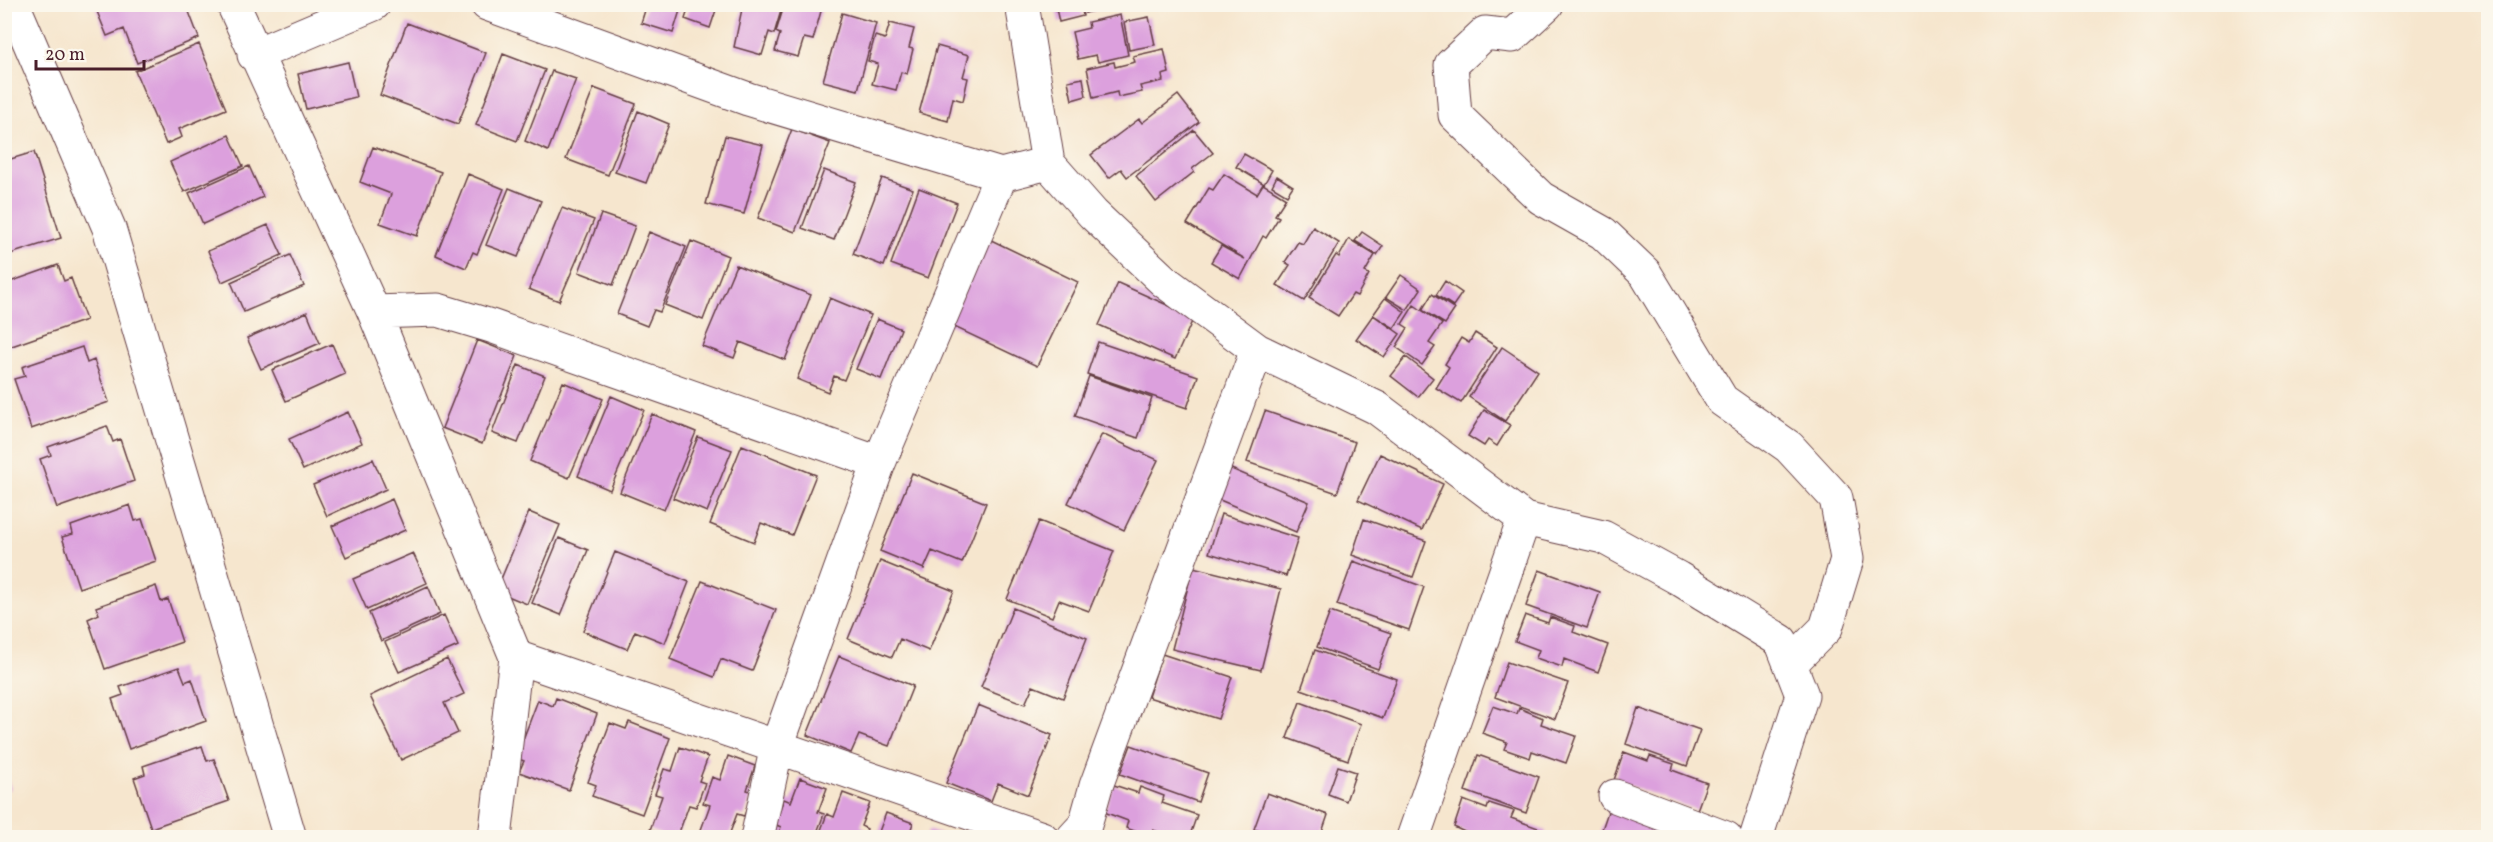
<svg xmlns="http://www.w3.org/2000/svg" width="2493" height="842" viewBox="0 0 2493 842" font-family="Vollkorn,serif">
<rect width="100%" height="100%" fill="#fbf7ec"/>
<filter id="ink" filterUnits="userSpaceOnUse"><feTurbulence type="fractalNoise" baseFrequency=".0167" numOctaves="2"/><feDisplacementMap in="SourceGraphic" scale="12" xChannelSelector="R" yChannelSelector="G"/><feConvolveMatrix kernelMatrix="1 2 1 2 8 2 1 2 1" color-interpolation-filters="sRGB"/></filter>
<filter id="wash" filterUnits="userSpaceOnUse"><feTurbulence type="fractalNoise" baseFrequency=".008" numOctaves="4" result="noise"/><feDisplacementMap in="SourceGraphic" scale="24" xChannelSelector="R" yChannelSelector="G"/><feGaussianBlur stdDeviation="1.35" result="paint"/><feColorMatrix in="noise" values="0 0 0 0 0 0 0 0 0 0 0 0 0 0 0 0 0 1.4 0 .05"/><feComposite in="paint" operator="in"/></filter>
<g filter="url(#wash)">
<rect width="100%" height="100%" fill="#f6e6ce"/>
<g id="blocks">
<!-- building -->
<path fill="#dca0dd" d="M94,4H186L199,38L137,63L124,29L107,36Z
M647,4H682L673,33L641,23Z
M690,4H718L710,28L685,19Z
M743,4H783L774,34L769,32L762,55L734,47Z
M788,4H823L813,40L804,38L798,57L775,51L780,34L776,32L784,6Z
M1055,4H1081L1083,16L1059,22Z
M1083,4H1118V5L1085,13Z
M842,13L876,23L858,90L823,81Z
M1120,15L1128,55L1098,62L1096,55L1078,59L1072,32L1089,28L1088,22Z
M1149,17L1155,45L1129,50L1124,22Z
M407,23L486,53L458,124L380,95Z
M890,23L914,29L909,48L913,49L907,74L901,72L896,90L872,84L878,64L868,61L875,36L885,39Z
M199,44L226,109L179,129L182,137L166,144L135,71Z
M937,46L969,55L963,77L968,78L963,101L953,98L948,121L919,113Z
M1164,49L1169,73L1162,75L1163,81L1140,86L1142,92L1118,97L1117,92L1093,98L1087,68L1114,62L1115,67L1135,62L1133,56Z
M503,54L545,70L517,141L476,125Z
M348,62L356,97L306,109L298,74Z
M552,71L576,79L548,151L525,141Z
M1083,78L1086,96L1072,100L1068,81Z
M594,88L636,104L608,175L566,159Z
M1178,95L1199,122L1127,177L1121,169L1109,178L1091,155L1139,119L1142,123Z
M638,111L669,124L646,183L615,172Z
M792,129L830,143L795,232L758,218Z
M1194,130L1213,153L1192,169L1194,172L1156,202L1136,176Z
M229,135L243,166L184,192L170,162Z
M725,136L763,145L744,214L706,204Z
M373,147L441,172L417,236L380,223L391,194L360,182Z
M34,152L61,238L4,256V161Z
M1244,154L1272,170L1264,184L1236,167Z
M249,166L263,197L203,224L189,193Z
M824,170L856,182L834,240L802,228Z
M468,174L504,189L477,254L473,252L466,268L436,255Z
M1224,174L1257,194L1263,184L1286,198L1275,215L1279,217L1266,238L1263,236L1240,279L1211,262L1221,246L1245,259L1187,224L1209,188L1213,190Z
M1277,176L1293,186L1287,195L1272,186Z
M882,178L913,189L884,266L853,254Z
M509,188L541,201L518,257L486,245Z
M919,188L957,203L928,278L891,264Z
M562,208L594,220L559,301L529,289Z
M601,214L635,226L613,285L579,272Z
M268,225L282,255L222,282L208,251Z
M1313,227L1339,243L1304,301L1277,285L1290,265L1285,262L1298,242L1303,244Z
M649,232L686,247L660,312L654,310L647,326L617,314Z
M1362,232L1383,246L1377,255L1355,241Z
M989,239L1078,282L1037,366L948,324Z
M1349,239L1375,255L1365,272L1369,274L1357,296L1353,294L1338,316L1309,298L1336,255L1339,257Z
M691,241L728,256L703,320L665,305Z
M290,255L304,286L244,312L231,282Z
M58,265L64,281L71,278L86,320L9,347L4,336V284Z
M736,265L811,295L785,360L740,342L734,358L702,346Z
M1401,275L1421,289L1407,310L1386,297Z
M1445,281L1462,293L1453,306L1436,295Z
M1118,283L1194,317L1175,359L1099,325Z
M1432,294L1455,309L1445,324L1422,310Z
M830,298L871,315L844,380L834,376L828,392L797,379Z
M1385,298L1405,312L1394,328L1373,315Z
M1414,305L1442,324L1429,343L1435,347L1422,365L1396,347L1408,328L1402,324Z
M307,312L320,343L261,369L247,338Z
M1373,315L1400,334L1384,357L1356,339Z
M877,319L901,329L881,379L856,369Z
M1475,333L1497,347L1461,403L1436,388L1449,367L1445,364L1461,338L1469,343Z
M477,340L517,356L482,444L442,428Z
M1098,342L1198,376L1187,408L1087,374Z
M332,344L345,374L286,401L272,370Z
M82,347L87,363L94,360L109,402L31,429L14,379L25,376L22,367Z
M1502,347L1538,371L1505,421L1469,397Z
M1406,357L1433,378L1418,397L1391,376Z
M518,365L545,376L518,443L492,433Z
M1089,376L1152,398L1138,438L1075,416Z
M563,382L603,399L569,478L530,461Z
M611,396L644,410L610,490L578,476Z
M1484,410L1510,425L1497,446L1488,440L1484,446L1468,436Z
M1265,411L1355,442L1337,493L1247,462Z
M348,412L362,443L303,470L289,439Z
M652,414L696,432L664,510L620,492Z
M107,426L113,442L120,439L134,481L57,508L40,459L51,455L48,447Z
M1102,434L1158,460L1124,530L1068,503Z
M698,437L732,450L707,512L673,498Z
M742,445L816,475L792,535L761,523L754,542L710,524Z
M1380,454L1443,484L1422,530L1358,500Z
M373,459L386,489L327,516L313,485Z
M1229,468L1309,502L1296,532L1215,498Z
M912,473L986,503L962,563L932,551L924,569L880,551Z
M392,499L405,530L346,557L332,526Z
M130,505L135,521L142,519L156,561L79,588L62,537L73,534L71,526Z
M529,512L560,525L527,604L496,591Z
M1221,514L1298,538L1286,576L1209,553Z
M1364,519L1426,541L1413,577L1352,555Z
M1039,521L1114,551L1089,611L1059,600L1052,617L1007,599Z
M559,538L588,550L561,615L532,603Z
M615,552L689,582L665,643L635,631L627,649L583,631Z
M413,553L427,583L367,610L353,579Z
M880,561L954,591L929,651L900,639L892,657L848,639Z
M1353,561L1424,587L1409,630L1337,605Z
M1193,567L1281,589L1261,670L1172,649Z
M1539,570L1600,592L1587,628L1526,606Z
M702,581L776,610L752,671L721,659L714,677L670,659Z
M156,586L161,602L168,599L182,642L105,669L88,619L99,614L96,607Z
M428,586L440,614L381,641L369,613Z
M1013,608L1087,638L1063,698L1033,686L1025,704L981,687Z
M1330,612L1391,633L1378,669L1317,647Z
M444,615L458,646L399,672L385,642Z
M1525,615L1548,623L1550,617L1575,626L1573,632L1608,645L1598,672L1564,659L1562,667L1536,658L1539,650L1515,641Z
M1315,650L1397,679L1383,718L1301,689Z
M1162,654L1232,677L1218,719L1148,697Z
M839,656L913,686L889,746L859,735L851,753L807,735Z
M447,659L464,694L444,703L458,733L401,760L370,696Z
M1507,662L1568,683L1555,719L1495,697Z
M179,667L185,682L192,679L206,721L129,749L112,699L123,695L120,687Z
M556,698L597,714L569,790L519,772L524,761L516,758L538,700L553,706Z
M1300,702L1361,724L1348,760L1287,738Z
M978,705L1052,735L1028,795L998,783L991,801L946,783Z
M1493,706L1517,714L1519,708L1543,718L1541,724L1576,736L1566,763L1532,751L1530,758L1504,749L1507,742L1482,733Z
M1638,708L1700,730L1687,766L1626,744Z
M629,722L670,738L642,814L592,796L596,785L588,782L610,723L626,729Z
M1131,745L1208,773L1198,802L1120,774Z
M202,746L207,761L214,759L229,801L151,828L134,778L145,774L143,766Z
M680,747L708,757L699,781L705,783L696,807L689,805L677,838H669L650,830L662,796L655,794L664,769L672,771Z
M1624,752L1648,761L1650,756L1674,764L1672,770L1707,783L1697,810L1614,780Z
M1478,755L1539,777L1526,813L1465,791Z
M728,756L755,766L747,790L753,792L744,816L737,814L728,838H698L710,805L703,803L712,777L720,780Z
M1338,766L1356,772L1346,801L1328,794Z
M4,770L11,789L4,791Z
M800,778L827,788L818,812L824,814L815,838H777L781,827L774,824L784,799L791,802Z
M1114,785L1138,793L1140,787L1164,796L1162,803L1197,815L1189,838H1175L1153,830L1151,837L1126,828L1128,821L1104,812Z
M843,793L870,803L861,826L867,829L864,838H818L827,814L834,817Z
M1267,793L1328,815L1320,838H1279L1254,829Z
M1463,800L1487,809L1489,803L1514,811L1511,818L1546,831L1544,838H1477L1454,827Z
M1611,803L1672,825L1668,838H1599Z
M886,813L913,823L908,838H868L870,834L877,837Z
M928,830L948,837V838H926Z"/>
</g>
</g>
<g filter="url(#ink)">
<use href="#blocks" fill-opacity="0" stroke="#643d43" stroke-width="1.5"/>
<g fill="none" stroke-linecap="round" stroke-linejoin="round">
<!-- minor casing -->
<g stroke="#643d43" stroke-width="35">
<path id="minor" d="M13,4L109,228L290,838
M233,4L374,312L516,657L495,838
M487,4L748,99L1001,175L1048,163
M1022,4L1048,163L1093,214L1164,281L1257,350L1377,408L1524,519L1603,537L1678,578L1781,641L1802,695L1756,838
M1547,4L1512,36L1485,33L1451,65L1455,115L1541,198L1603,233L1645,273L1722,400L1789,447L1836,498L1847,559L1826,628L1790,664
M254,55L374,4
M374,312L438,310L491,326L879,463
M516,657L1042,838
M1615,796L1726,838
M757,838L777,746L879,463L1001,175
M1073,838L1085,825L1096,786L1257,350
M1413,838L1524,519"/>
</g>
<!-- minor -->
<use href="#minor" stroke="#fff" stroke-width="33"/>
</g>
</g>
<!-- margin -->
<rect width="2493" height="842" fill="none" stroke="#fbf7ec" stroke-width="24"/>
<!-- scale -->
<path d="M36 60v9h108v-9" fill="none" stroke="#4a1f2b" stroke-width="3"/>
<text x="45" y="60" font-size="18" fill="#4a1f2b" stroke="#fbf7ec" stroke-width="4.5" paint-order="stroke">20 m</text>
</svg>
